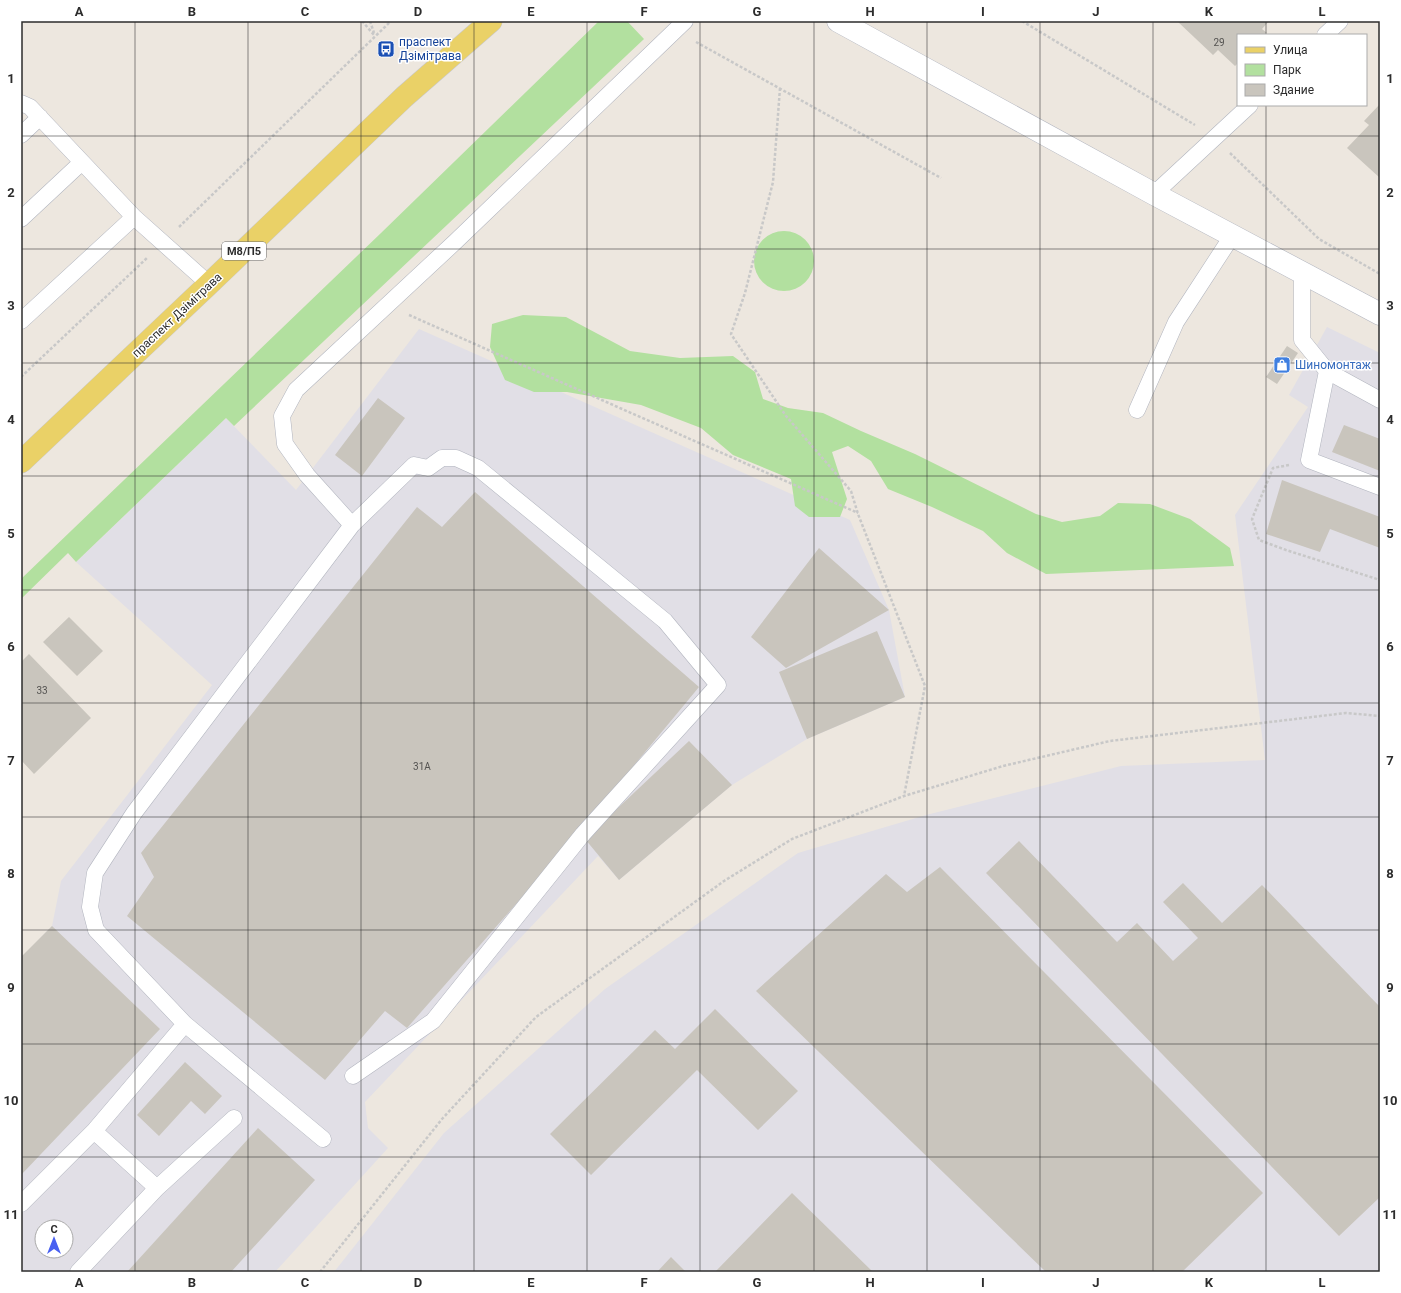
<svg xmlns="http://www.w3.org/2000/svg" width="1401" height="1293" viewBox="0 0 1401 1293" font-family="Roboto,sans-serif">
<rect width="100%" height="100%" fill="#ede7df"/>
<!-- industrial -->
<path fill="#e1dfe6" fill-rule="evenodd" d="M1327,327L1380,353V1272H334L444,1133L605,989L798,853L926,815L1121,766L1265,760L1235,515L1308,407L1289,395Z
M419,329L850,520L889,610L905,697L807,739L732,785L619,880L598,856L365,1102L368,1128L388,1148L275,1272H21V958L52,926L61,881L212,685L76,562L226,418L296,490ZM42,1227H66V1251H42Z"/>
<!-- green -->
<path fill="#b2e09f" d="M599,21H627L644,39L234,426L226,418L76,562L68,553L21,599V579L381,233Z
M754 261a30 30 0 1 1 60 0a30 30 0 1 1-60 0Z
M523,315L566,317L630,351L680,358L733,356L755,372L763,399L788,408L823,413L861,431L915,454L1036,514L1062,522L1100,516L1118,503L1150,504L1190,519L1230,548L1234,566L1046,574L1007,553L983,531L932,507L888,489L871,461L848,446L832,452L847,499L840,517H809L795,506L791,479L733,455L701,428L641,405L567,392H534L505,380L490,347L492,324Z"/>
<!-- building -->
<path fill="#c9c5bd" d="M1177,21H1269L1262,29L1267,33L1265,35H1238V63L1235,66L1218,50L1213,55Z
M1380,104V178L1347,148L1369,125L1364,121Z
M1287,346L1298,353L1277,384L1266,377Z
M378,398L405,418L362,476L335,455Z
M1344,425L1380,439V471L1332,452Z
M1282,480L1380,517V548L1330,529L1320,552L1266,534Z
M475,492L699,687L568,845L407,1028L385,1011L325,1080L127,916L154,877L141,853L417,507L442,527Z
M819,548L889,610L786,668L751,637Z
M69,617L103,651L77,676L43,642Z
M877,631L905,697L807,739L779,672Z
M29,654L91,718L34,774L21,760V662Z
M689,741L732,785L619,880L585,839Z
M1019,841L1117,942L1137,923L1173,961L1198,938L1163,902L1183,883L1222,923L1262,885L1380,1007V1197L1339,1236L986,873Z
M940,867L1263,1193L1182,1272H1046L756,991L886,874L907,892Z
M52,926L160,1029L21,1175V957Z
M715,1009L798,1091L758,1130L697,1070L591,1175L550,1134L655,1030L675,1049Z
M185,1062L222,1096L205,1114L191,1101L159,1136L137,1115Z
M258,1128L315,1180L231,1272H127Z
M792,1193L873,1272H715Z
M671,1257L686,1272H657Z"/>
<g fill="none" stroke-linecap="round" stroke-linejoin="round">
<!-- service casing -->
<g stroke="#b2b5bf" stroke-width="17">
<path id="service" d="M1325,35L1340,21
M21,103L30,107L134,217L209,284
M21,135L40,117
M1154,194L1250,105
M21,219L82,162
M1302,273V340L1327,371L1380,400
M21,321L134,217
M1327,371L1309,460L1380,487
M1137,410L1176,322L1232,236
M352,525L307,475L285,444L282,416L296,390L455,242L685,21
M185,1024L323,1139
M94,1131L157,1188
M21,1204L94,1131L185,1024L96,930L90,907L95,873L134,813L352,525L414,465L428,468L442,458H456L478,468L665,621L718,685L583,834L433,1021L353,1076
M78,1272L157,1188L234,1118"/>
</g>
<!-- minor casing -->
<g stroke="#b2b5bf" stroke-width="23">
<path id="minor" d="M838,21L1154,194L1380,314"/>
</g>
<!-- primary casing -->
<g stroke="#c8c8c8" stroke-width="23">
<path id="primary" d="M21,462L209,284L404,97L491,21"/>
</g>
<!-- path -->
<path stroke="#c8c8c8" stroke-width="2.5" stroke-dasharray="3 2" stroke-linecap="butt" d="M362,21L375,36
M370,21L374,33
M1022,21L1195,125
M696,42L941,178
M780,88L773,182L745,293L731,334L786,416L851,491L858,514L925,686L904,796
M1230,153L1319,239L1380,274
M179,227L391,21
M409,315L858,513
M21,377L147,258
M1289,465L1273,468L1252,519L1259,540L1286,550L1380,580
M320,1272L442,1119L536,1017L724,881L792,839L904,796L1003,766L1110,741L1346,713L1380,716"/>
<!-- service -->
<use href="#service" stroke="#fff" stroke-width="16"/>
<!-- minor -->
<use href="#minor" stroke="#fff" stroke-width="22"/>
<!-- primary -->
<use href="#primary" stroke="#ead167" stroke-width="22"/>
</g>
<!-- grid -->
<path fill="none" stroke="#2c2c2c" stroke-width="1" stroke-opacity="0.55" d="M135,21V1272M248,21V1272M361,21V1272M474,21V1272M587,21V1272M700,21V1272M814,21V1272M927,21V1272M1040,21V1272M1153,21V1272M1266,21V35M1266,105V1272M21,136H1380M21,249H1380M21,363H1380M21,476H1380M21,590H1380M21,703H1380M21,817H1380M21,930H1380M21,1044H1380M21,1157H1380"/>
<!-- icons -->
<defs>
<g id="bus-square" transform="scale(0.9)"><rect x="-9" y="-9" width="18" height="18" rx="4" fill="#1a4fb4" stroke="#fff"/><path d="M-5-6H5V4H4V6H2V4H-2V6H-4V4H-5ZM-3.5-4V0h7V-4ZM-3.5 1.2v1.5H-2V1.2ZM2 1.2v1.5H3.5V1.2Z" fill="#fff"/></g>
<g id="shop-square" transform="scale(0.9)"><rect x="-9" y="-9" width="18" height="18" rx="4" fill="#3f7fe0" stroke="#fff"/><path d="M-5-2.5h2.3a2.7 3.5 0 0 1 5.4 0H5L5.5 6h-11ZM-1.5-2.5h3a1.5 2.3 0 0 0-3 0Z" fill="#fff"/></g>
</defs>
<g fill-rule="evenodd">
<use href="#bus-square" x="386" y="49"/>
<use href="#shop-square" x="1282" y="365"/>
</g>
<g text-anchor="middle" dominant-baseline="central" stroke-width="3" stroke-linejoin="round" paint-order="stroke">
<!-- number labels -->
<g font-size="10" fill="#535250">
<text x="1219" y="42">29</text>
<text x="42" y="690">33</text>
<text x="422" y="766">31А</text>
</g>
<!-- shield labels -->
<rect fill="#fff" stroke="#6b6b6b" stroke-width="1" x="222" y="242" width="44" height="18" rx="3"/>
<g font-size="11" font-weight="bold" fill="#2c2c2c">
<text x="244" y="251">М8/П5</text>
</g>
<!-- transit labels -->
<g font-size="12" fill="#164399" stroke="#fff" text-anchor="start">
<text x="399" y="42">праспект<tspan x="399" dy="14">Дзімітрава</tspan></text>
</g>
<!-- street labels -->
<g font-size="12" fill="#2c2c2c" stroke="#fff">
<text transform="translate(177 315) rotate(-43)">праспект Дзімітрава</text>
</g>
<!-- shop labels -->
<g font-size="12" fill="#366cbe" stroke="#fff" text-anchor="start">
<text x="1295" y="365">Шиномонтаж</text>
</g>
</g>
<!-- border -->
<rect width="1401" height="1293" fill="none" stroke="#ffffff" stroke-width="44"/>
<!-- legend -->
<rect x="1237" y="34" width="130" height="72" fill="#ffffff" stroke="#ababab"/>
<rect x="1245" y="47" width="20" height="6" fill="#ead167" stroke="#ababab"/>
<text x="1273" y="54" font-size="12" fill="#2c2c2c">Улица</text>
<rect x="1245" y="64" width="20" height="12" fill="#b2e09f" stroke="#ababab"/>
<text x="1273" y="74" font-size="12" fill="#2c2c2c">Парк</text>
<rect x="1245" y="84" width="20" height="12" fill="#c9c5bd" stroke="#ababab"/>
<text x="1273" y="94" font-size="12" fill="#2c2c2c">Здание</text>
<!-- north arrow -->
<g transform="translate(54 1239)"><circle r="19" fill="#ffffff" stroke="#ababab"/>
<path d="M0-3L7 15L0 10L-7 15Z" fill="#4860f1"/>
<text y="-6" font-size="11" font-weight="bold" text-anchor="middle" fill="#2c2c2c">С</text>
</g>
<rect x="22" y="22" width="1357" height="1249" fill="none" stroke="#2c2c2c" stroke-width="1.5"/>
<g font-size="13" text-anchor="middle" font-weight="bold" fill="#2c2c2c">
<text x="79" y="16">A</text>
<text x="192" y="16">B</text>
<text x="305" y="16">C</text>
<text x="418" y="16">D</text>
<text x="531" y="16">E</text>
<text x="644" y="16">F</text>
<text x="757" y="16">G</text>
<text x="870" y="16">H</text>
<text x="983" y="16">I</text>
<text x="1096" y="16">J</text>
<text x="1209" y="16">K</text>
<text x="1322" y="16">L</text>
<text x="11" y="83">1</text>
<text x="1390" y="83">1</text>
<text x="11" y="197">2</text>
<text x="1390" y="197">2</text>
<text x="11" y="310">3</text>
<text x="1390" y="310">3</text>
<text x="11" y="424">4</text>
<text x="1390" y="424">4</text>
<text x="11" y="538">5</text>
<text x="1390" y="538">5</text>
<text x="11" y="651">6</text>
<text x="1390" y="651">6</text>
<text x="11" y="765">7</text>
<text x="1390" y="765">7</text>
<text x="11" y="878">8</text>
<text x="1390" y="878">8</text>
<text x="11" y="992">9</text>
<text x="1390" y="992">9</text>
<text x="11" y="1105">10</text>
<text x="1390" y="1105">10</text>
<text x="11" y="1219">11</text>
<text x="1390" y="1219">11</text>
<text x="79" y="1287">A</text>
<text x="192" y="1287">B</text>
<text x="305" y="1287">C</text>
<text x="418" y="1287">D</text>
<text x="531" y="1287">E</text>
<text x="644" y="1287">F</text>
<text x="757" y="1287">G</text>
<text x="870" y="1287">H</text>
<text x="983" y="1287">I</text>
<text x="1096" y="1287">J</text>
<text x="1209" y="1287">K</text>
<text x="1322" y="1287">L</text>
</g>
</svg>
